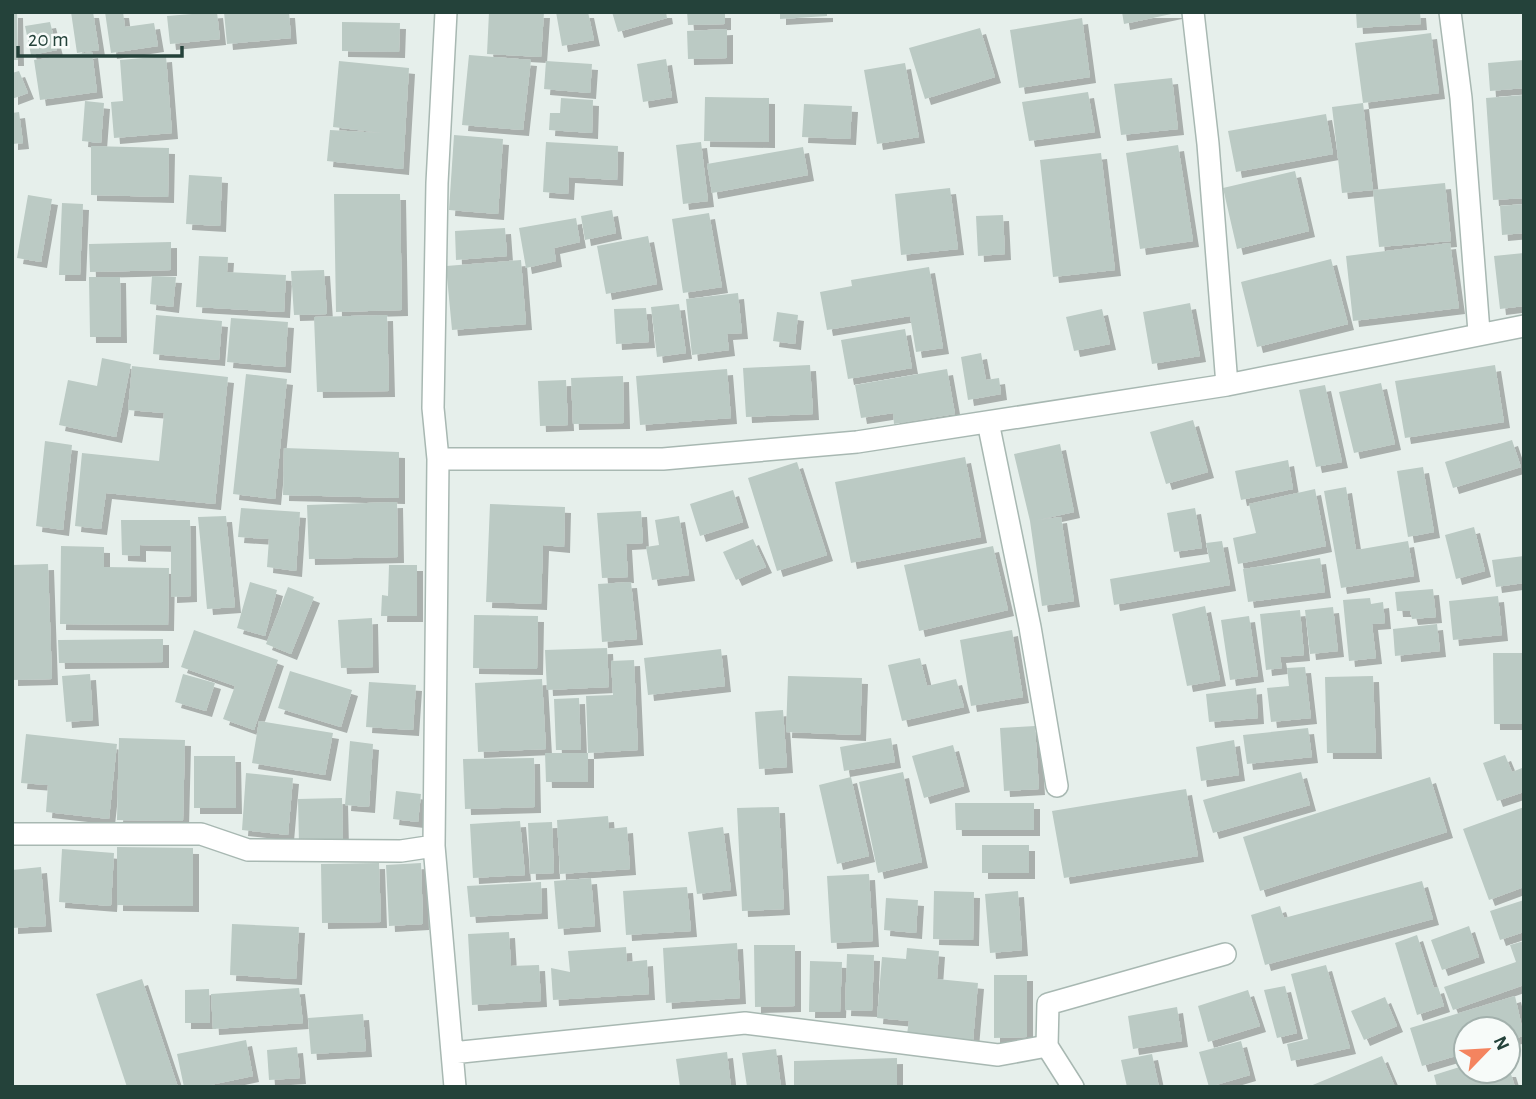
<svg xmlns="http://www.w3.org/2000/svg" width="1536" height="1099" viewBox="0 0 1536 1099" font-family="'Alegreya Sans',sans-serif">
<defs>
<filter id="shadow"><feDropShadow dx="6" dy="6" stdDeviation="0" flood-color="#0004"/></filter>
</defs>
<rect width="100%" height="100%" fill="#e6efeb"/>
<!-- building -->
<path fill="#bbcac4" filter="url(#shadow)" d="M12,12H17L18,60H12Z
M71,12H93L99,50L77,53Z
M105,12H123L125,27L154,23L158,46L111,53Z
M217,12L220,39L170,44L167,16Z
M224,12H289L291,38L227,44Z
M489,12H544L541,57L487,54Z
M556,12H588L594,40L562,46Z
M612,12H666L667,18L618,32Z
M687,12H725V24L688,25Z
M780,12H827V16L780,19Z
M1122,12H1176V13L1124,24Z
M1356,12H1420L1421,24L1357,28Z
M1082,18L1090,77L1019,88L1010,30Z
M50,22L57,50L31,55L25,26Z
M342,22L400,23L399,52L342,51Z
M980,28L995,77L925,99L909,48Z
M727,29V58L688,59L687,31Z
M1431,33L1439,93L1363,103L1355,43Z
M92,52L97,92L40,100L34,60Z
M469,55L531,60L523,130L462,125Z
M166,56L172,133L114,138L111,102L123,101L120,60Z
M666,59L672,97L643,102L637,64Z
M1524,60V88L1490,91L1488,63Z
M339,61L409,68L403,169L327,161L330,130L382,133L333,127Z
M546,61L592,64L590,93L544,89Z
M905,63L919,137L877,144L864,70Z
M19,71L28,93L12,99V73Z
M1172,78L1178,129L1121,135L1114,84Z
M1088,92L1095,132L1029,141L1022,102Z
M1524,95V198L1493,200L1486,98Z
M705,97L769,98V142L704,141Z
M561,98L593,100L592,133L549,130L550,113H560Z
M85,101L104,103L101,143L82,141Z
M1363,103L1373,190L1342,193L1332,107Z
M804,104L852,106L850,139L802,137Z
M19,112L23,143L12,144V113Z
M1326,114L1333,154L1236,172L1228,131Z
M454,135L503,139L498,214L449,210Z
M546,142L618,146L617,180L569,177L568,194L543,192Z
M701,142L708,201L683,204L676,145Z
M1178,145L1193,241L1140,249L1126,153Z
M91,146L169,148L168,197L91,195Z
M803,147L808,175L712,193L707,164Z
M1101,153L1115,270L1053,277L1040,160Z
M1295,171L1309,231L1237,249L1223,188Z
M189,175L222,177L220,226L186,224Z
M1445,183L1451,241L1379,247L1373,190Z
M950,188L958,249L901,255L895,194Z
M334,194H400L402,310L336,312Z
M28,195L52,199L41,262L17,258Z
M62,203L83,204L80,275H59Z
M1524,204V233L1502,235L1500,206Z
M612,210L616,233L585,240L581,216Z
M709,213L722,287L683,293L672,219Z
M1003,215L1005,254L978,256L976,216Z
M576,218L580,242L554,248L556,261L526,268L519,228Z
M505,228L507,256L456,260L455,231Z
M648,236L657,284L606,294L597,246Z
M171,242V270L90,272L89,244Z
M1450,243L1459,308L1353,321L1346,256Z
M1524,253V306L1500,309L1494,256Z
M199,256L228,257L227,272L286,275L284,312L196,307Z
M1331,259L1348,324L1257,347L1241,282Z
M521,260L526,324L452,330L446,266Z
M929,267L943,348L916,352L910,316L827,330L820,292L852,286L851,280Z
M324,270L327,314L294,315L291,271Z
M152,276L176,277L173,307L150,304Z
M89,277H120L121,337H90Z
M738,293L742,333L727,334L729,350L692,355L686,299Z
M1190,303L1200,356L1152,364L1143,312Z
M679,304L686,353L657,357L651,307Z
M646,308L649,342L616,344L614,309Z
M1102,309L1110,344L1074,351L1066,317Z
M777,312L798,315L795,344L773,341Z
M156,315L222,321L219,360L153,354Z
M387,315L389,391L317,392L314,317Z
M231,318L288,322L285,367L227,362Z
M905,329L912,368L848,379L841,340Z
M981,353L986,380L999,378L1001,394L968,400L961,357Z
M102,358L131,364L116,437L59,425L68,380L97,386Z
M810,365L813,414L746,417L743,368Z
M1495,365L1504,422L1405,438L1395,381Z
M132,366L228,377L215,504L106,493L101,529L75,526L82,453L159,461L164,413L128,410Z
M727,369L731,418L640,425L636,376Z
M947,369L955,414L894,424L893,413L861,418L855,385Z
M246,374L287,379L275,499L233,494Z
M623,376L624,423L573,424L571,378Z
M566,380L568,425L540,426L538,381Z
M1381,383L1395,444L1354,453L1339,392Z
M1325,385L1342,462L1316,467L1299,390Z
M1193,420L1208,472L1166,484L1150,432Z
M1512,440L1521,467L1453,488L1445,462Z
M45,441L72,445L63,530L36,526Z
M1060,444L1074,512L1038,520L1061,517L1074,601L1042,606L1030,521L1014,454Z
M284,448L399,452V498L283,495Z
M965,457L981,537L851,563L835,482Z
M1288,460L1293,489L1241,500L1235,471Z
M797,462L827,555L777,571L748,478Z
M1423,467L1434,532L1408,537L1397,471Z
M1346,487L1356,550L1408,541L1414,576L1341,588L1324,491Z
M1315,489L1326,546L1238,564L1233,538L1256,533L1249,504Z
M733,490L743,522L700,536L690,504Z
M397,502L398,557L309,559L307,505Z
M490,504L565,507L564,547L543,545L541,604L486,602Z
M241,508L300,512L296,571L267,567L269,539L238,537Z
M1195,508L1202,548L1174,552L1167,513Z
M641,511L643,543L626,544L628,577L602,578L597,513Z
M226,516L235,607L207,609L198,517Z
M679,516L689,575L652,580L646,547L659,545L655,520Z
M121,520H190L191,596L171,597V546L140,545V556L122,555Z
M1474,527L1485,571L1456,579L1445,535Z
M753,539L766,567L736,580L723,552Z
M1222,541L1230,585L1114,605L1110,579L1210,562L1206,543Z
M61,546L104,547V567L169,568L168,625L60,624Z
M993,546L1008,610L919,631L904,565Z
M1524,556V583L1496,587L1492,560Z
M1320,558L1325,592L1248,602L1243,569Z
M48,564L52,679L12,680V565Z
M389,565H417V616H381L382,595L388,596Z
M250,582L277,590L265,636L237,628Z
M631,582L637,639L602,642L598,584Z
M288,587L314,597L291,654L266,644Z
M1433,589L1436,617L1412,619L1410,611H1397L1395,592Z
M1498,596L1502,635L1453,640L1449,601Z
M1370,598L1371,604L1383,602L1385,623L1372,624L1376,658L1349,661L1343,600Z
M1205,606L1220,680L1187,686L1172,614Z
M1333,607L1338,651L1310,654L1305,610Z
M1300,610L1304,655L1280,657L1282,668L1266,670L1260,614Z
M474,615L538,616L537,669L473,668Z
M1249,616L1258,676L1230,680L1221,620Z
M372,618L373,667L341,668L338,620Z
M1437,624L1440,651L1395,656L1393,629Z
M194,630L278,660L254,730L223,719L235,686L181,667Z
M1012,630L1023,697L971,706L960,640Z
M163,639V662L59,663L58,640Z
M607,648L609,687L547,690L545,650Z
M721,649L725,686L648,695L644,658Z
M1493,653H1524V724H1494Z
M920,658L927,686L956,679L964,707L902,721L888,665Z
M634,660L638,750L588,753L586,696L613,695L611,661Z
M1305,667L1311,718L1271,722L1267,688L1289,686L1287,668Z
M290,671L352,690L341,727L278,708Z
M90,674L93,720L66,722L62,676Z
M183,674L215,683L206,711L175,702Z
M788,676L862,678L860,735L786,732Z
M1373,676L1376,753H1327L1325,677Z
M542,679L546,749L478,752L475,683Z
M369,682L416,685L413,730L366,727Z
M1256,688L1258,718L1209,722L1206,694Z
M579,698L581,750H556L554,699Z
M783,710L787,767L759,769L755,712Z
M259,721L333,733L325,775L252,763Z
M1035,726L1039,789L1004,791L1000,728Z
M1308,728L1312,757L1247,764L1243,735Z
M26,734L117,744L109,819L46,812L48,785L21,783Z
M119,738L185,740L183,821L117,820Z
M891,738L895,762L844,771L840,747Z
M1234,740L1239,775L1201,781L1196,747Z
M350,741L373,744L369,807L345,805Z
M953,745L964,786L924,798L912,756Z
M545,753H588V782H546Z
M1505,755L1512,772L1522,768L1524,792L1497,801L1483,763Z
M194,756H235L236,808H194Z
M534,758L535,807L465,809L463,759Z
M903,772L922,862L878,873L859,782Z
M1301,772L1310,805L1213,833L1203,800Z
M246,773L293,778L288,835L242,830Z
M851,777L869,856L837,864L819,785Z
M1430,777L1447,832L1260,891L1243,837Z
M1186,789L1198,856L1064,878L1052,811Z
M396,791L421,794L418,822L393,819Z
M342,798L343,843L299,844L298,799Z
M955,803H1034V830H956Z
M779,807L784,909L742,911L737,808Z
M1524,807V887L1489,900L1463,829Z
M608,816L609,829L627,827L630,869L560,874L557,820Z
M520,821L525,875L473,878L470,824Z
M552,822L554,873L530,874L528,823Z
M723,827L731,890L697,894L688,832Z
M982,845H1029V873H982Z
M117,847L193,848V906L117,905Z
M62,849L114,853L111,906L59,902Z
M379,863L381,922L322,923L321,864Z
M421,863L423,924L389,926L386,865Z
M41,867L46,926L12,928V870Z
M869,874L873,941L831,943L827,876Z
M591,878L595,926L558,929L554,881Z
M1422,881L1433,919L1265,965L1251,915L1280,906L1284,918Z
M541,882L542,913L470,917L467,886Z
M687,887L691,931L626,935L623,891Z
M934,891L974,892L973,940L933,939Z
M1018,891L1022,950L990,953L985,894Z
M886,898L918,900L916,933L884,930Z
M1524,900V932L1500,940L1490,911Z
M232,924L299,927L296,979L230,975Z
M1469,926L1479,957L1442,970L1431,940Z
M509,932L511,966L539,965L541,1001L472,1005L468,934Z
M1417,935L1434,988L1438,987L1444,1006L1417,1015L1395,943Z
M1524,941V985L1453,1010L1444,987L1516,962L1510,945Z
M737,943L740,998L666,1003L663,948Z
M754,945H795V1006L755,1007Z
M626,947L627,962L647,960L649,994L553,1000L551,968L570,972L568,951Z
M907,948L939,951L937,979L978,983L973,1041L907,1034L909,1021L877,1018L882,957L906,959Z
M847,954L874,955L872,1011L845,1010Z
M810,961L842,962L840,1012H809Z
M1326,965L1350,1048L1291,1061L1287,1044L1308,1039L1291,974Z
M994,975H1027V1037L994,1038Z
M142,979L178,1087H127L96,994Z
M1285,986L1297,1033L1277,1038L1264,990Z
M299,988L303,1023L213,1029L211,994Z
M209,989L210,1023H185V990Z
M1248,990L1260,1026L1208,1042L1198,1006Z
M1515,996L1524,1036L1508,1040V1029H1466V1053L1422,1066L1410,1028Z
M1385,997L1397,1026L1364,1040L1351,1011Z
M1177,1007L1182,1041L1133,1049L1128,1016Z
M363,1014L366,1051L311,1054L308,1018Z
M246,1040L253,1076L201,1087H184L177,1054Z
M1241,1041L1250,1075L1209,1087L1199,1052Z
M297,1047L300,1078L269,1080L267,1050Z
M776,1049L781,1087H747L742,1053Z
M727,1052L731,1087H680L676,1059Z
M1152,1054L1159,1087H1127L1121,1060Z
M1382,1056L1395,1087H1308Z
M897,1058V1087H794V1061Z
M1466,1065V1071H1510L1515,1087H1437L1434,1075Z"/>
<g fill="none" stroke-linecap="round" stroke-linejoin="round">
<!-- service casing -->
<g stroke="#a8b8b2" stroke-width="24">
<path id="service" d="M1073,1087L1047,1046L1048,1004L1225,954"/>
</g>
<!-- minor casing -->
<g stroke="#a8b8b2" stroke-width="24">
<path id="minor" d="M446,12L437,183L433,408L438,459L434,846L455,1087
M1193,12L1208,144L1227,385
M1450,12L1461,98L1479,332
M988,422L1030,627L1057,786
M438,459H663L857,442L1227,385L1524,326
M12,834H201L248,850L401,851L434,846
M452,1053L745,1023L998,1055L1047,1046"/>
</g>
<!-- service -->
<use href="#service" stroke="#fff" stroke-width="21"/>
<!-- minor -->
<use href="#minor" stroke="#fff" stroke-width="21"/>
</g>
<!-- border -->
<rect width="1536" height="1099" fill="none" stroke="#24423a" stroke-width="28"/>
<!-- north arrow -->
<g transform="translate(1487 1050) rotate(65)"><circle r="33" fill="#f7fbf9" stroke="#a3b1ad" stroke-width="2"/>
<path d="M0-5L12 26L0 18L-12 26Z" fill="#f4845f"/>
<text y="-10" font-size="19" font-weight="bold" text-anchor="middle" fill="#24423a">N</text>
</g>
<!-- scale -->
<path d="M18 46v10h164v-10" fill="none" stroke="#24423a" stroke-width="3.5"/>
<text x="28" y="46" font-size="21" fill="#24423a" stroke="#f7fbf9" stroke-width="5" paint-order="stroke">20 m</text>
</svg>
